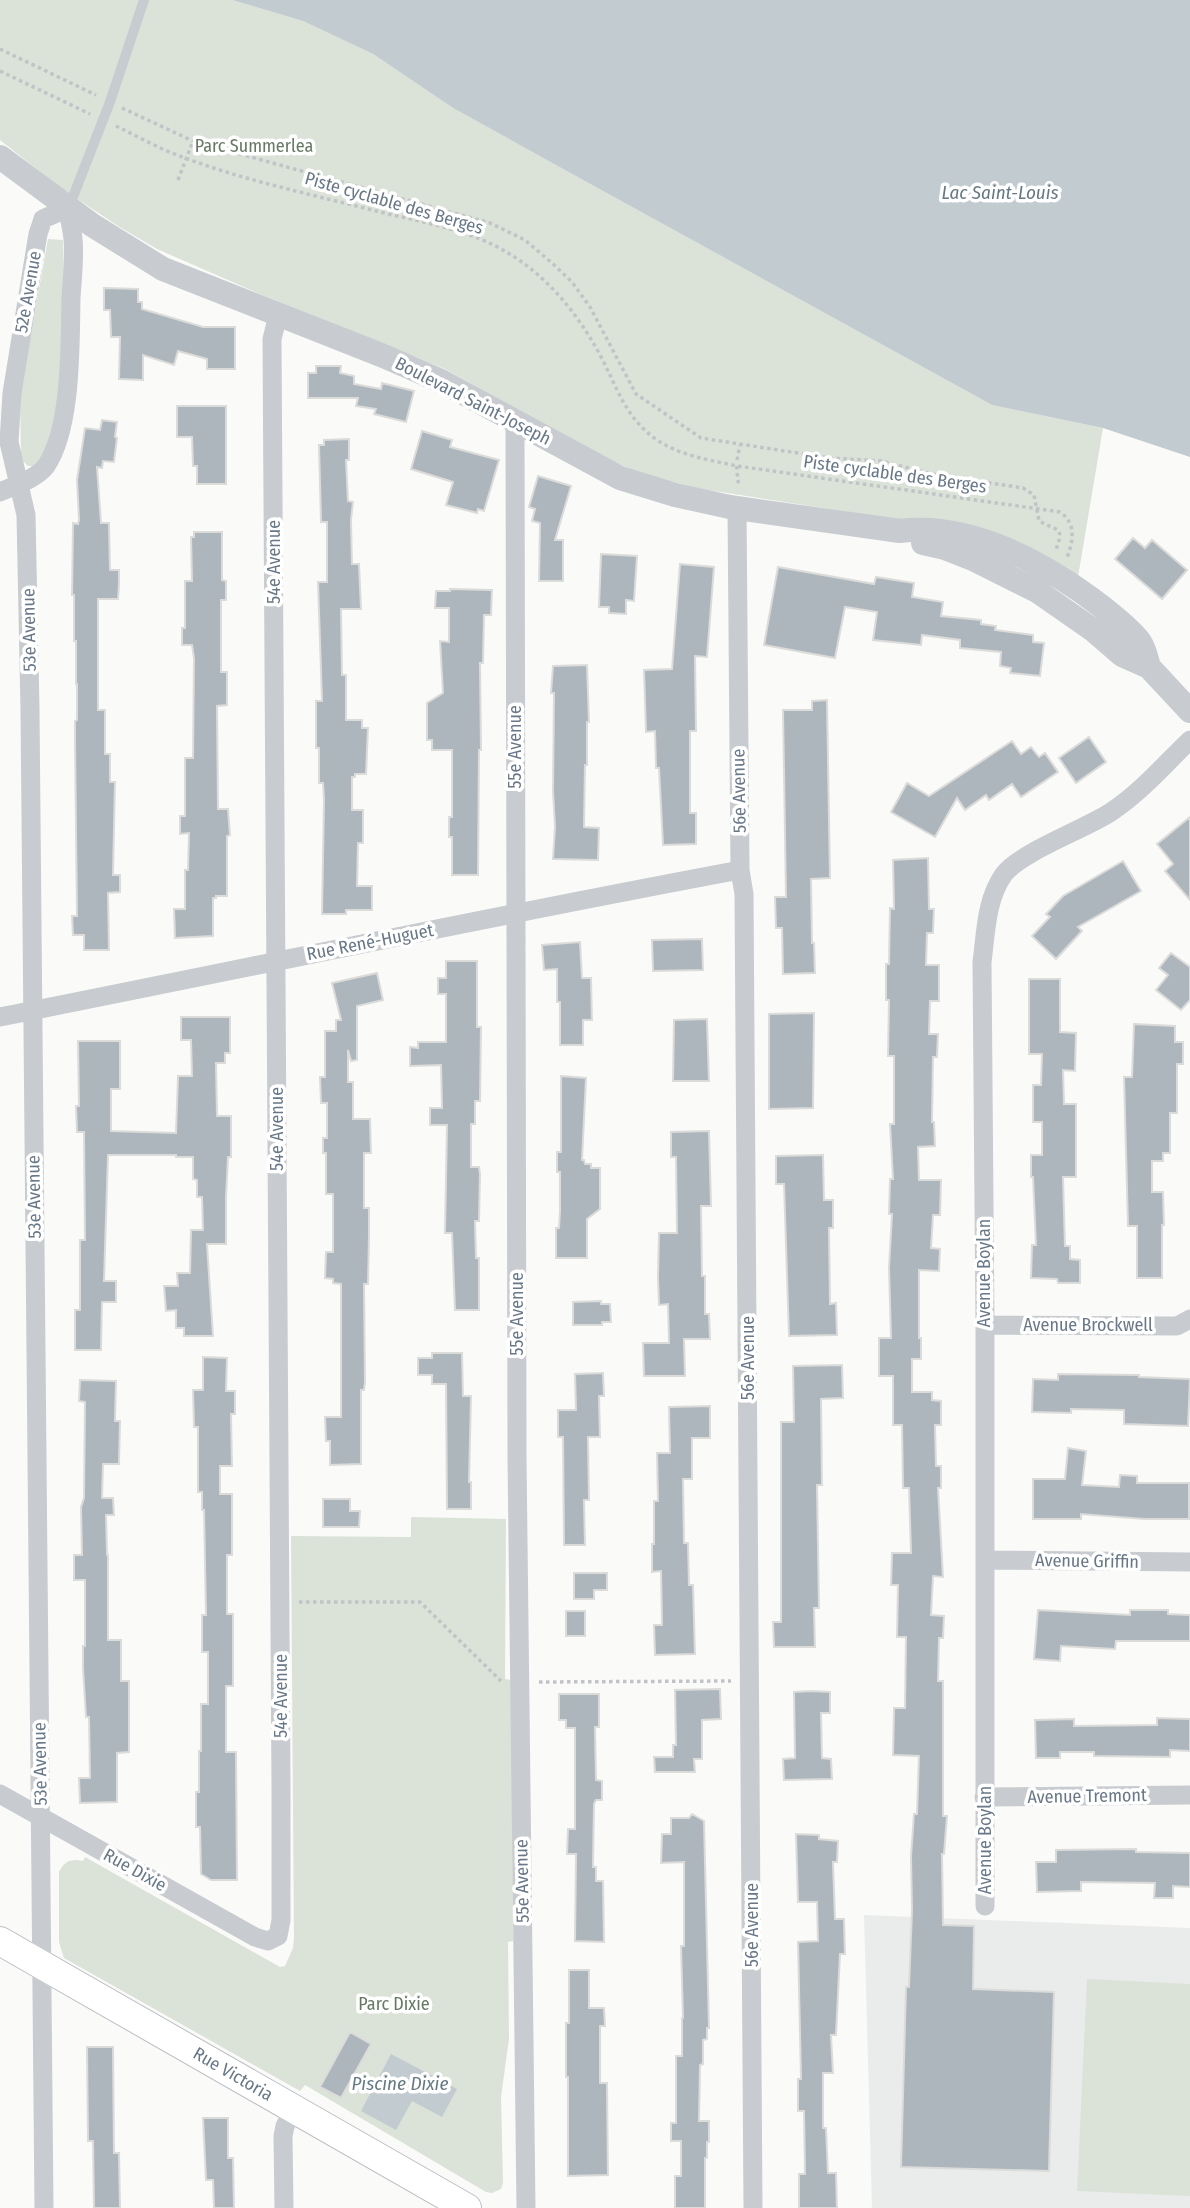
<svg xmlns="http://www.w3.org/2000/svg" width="1190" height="2208" viewBox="0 0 1190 2208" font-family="'Fira Sans Condensed',sans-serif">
<rect width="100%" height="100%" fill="#fafaf8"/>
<!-- built -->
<path fill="#eaeceb" d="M864,1915L1190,1928V2208H872Z"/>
<!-- green -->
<path fill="#dbe2d8" d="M0,0H232L303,21L373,54L453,108L554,164L992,405L1103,428L1078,577L862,514L702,489L644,475L603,457L445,369L262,295L157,249L118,226L58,186L0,140Z
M48,239L63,240C65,304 69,360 53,422C49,438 46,455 33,466H28L23,461L21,455L20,395Z
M411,1517L506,1519L505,1679L512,1680L513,1941L508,1942L509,2039L501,2097L503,2183L501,2189L492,2193L486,2192L305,2085L300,2091L64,1958L59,1942V1872C64,1861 72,1858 83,1861L85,1857L280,1967L285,1966L293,1948L294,1938L291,1536L411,1537Z
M1087,1979L1190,1984V2196L1077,2191Z"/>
<!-- water -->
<path fill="#c2cbd0" d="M232,0H1190V457L1103,428L992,405L554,164L453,108L373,54L303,21Z
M391,2054L457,2089L442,2117L412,2101L396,2130L361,2111Z"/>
<!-- building -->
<path fill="#aeb6bd" stroke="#dbdcda" stroke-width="2" d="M104,288L138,289V302H142V309L203,327H235V369H207V359L178,351L174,365L143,355V380L119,379L120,337H111L110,310H104Z
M316,366H341L340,373L354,376V384L381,389L382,383L414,391L406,422L374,414L376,409L356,406L358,398H308V373H316Z
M177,406H226V484H197V466H193L192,437H177Z
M102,420L117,422L115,437L117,438L114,462L103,461L102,468L97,467L101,523H109L110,570H119V584L118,599H98V710H105V754H110V782H115L113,875H120V892L108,893L109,950H84V935H73L72,916H77L75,741V721L77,720V684H76V641H74V595H72L73,523L78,524L79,520L77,480L85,428L100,430Z
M422,431L452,440L450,447L499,460L484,511L478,509L477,513L446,505L453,482L411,469Z
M349,439V460H346L348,501L353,502L351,520L352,564H359L361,609H341L342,675H346V720H362V728H368L366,774H355V777H352V810H363V843H358L357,886H372V910H346V914H322L324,800L323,783H319V748H316V701H322L318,582H327V522H321L319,445H324V440Z
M538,476L571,486L555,540H563V581H539L540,523L532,521L535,509L529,507Z
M194,532H222V580L226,581V600H221V672H227V705L217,706L218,809H228L230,835L227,836V896H216V898H213V936L175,938L174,909H185V870H188L189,833L180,834V816H185V758H193L194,658L192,645H182V628H185V581H192L191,537H194Z
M1133,538L1145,548L1152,540L1187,570L1162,599L1115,559Z
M601,554L637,556L634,601L626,600V614L609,613V607H599Z
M680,564L714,567L707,657L695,656L696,731H690V813H696V844L663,845L659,768H656L655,731L646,732L644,670L672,669Z
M778,567L874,584L876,577L914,583L912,597L943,602L941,616L981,620V624L996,626L995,630L1033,635V642L1044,643L1040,676L1010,673L1011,668L1000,666L1001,652L960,648V640L922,635L921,645L873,640L877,612L845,607L835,658L764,645Z
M450,589L492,590L491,615H484L483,663H480L481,750H479L478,875H452V837H449V817H452V750H432V740H427V703L443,693L440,641L449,642V608H435L436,591H450Z
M587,665L589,722H587V765H585L584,827L599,828L598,860L553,859L555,827L553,791L554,693H551L553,666Z
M827,700L830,878L811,879L812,943H814L815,973L783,974L782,928H776L775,897H786L783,710H812V701Z
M1089,737L1106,762L1076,783L1059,758Z
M1012,741L1021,754L1031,747L1039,757L1045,753L1058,772L1021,797L1012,784L989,800L986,795L965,810L957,798L935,837L891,812L907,783L929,796Z
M1190,817V900L1165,871L1173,864L1157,844Z
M928,858L929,909H934L933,933H927L926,965H939V1001H930L929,1034H938L937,1057H933L932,1122H934L935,1146L918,1147L919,1180H941L940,1215H933L931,1248L940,1249L939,1271L919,1270V1338H921V1359H912V1392H932V1400L941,1401V1425H935L936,1466H941V1488H938L943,1577L933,1576L931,1615L944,1616L943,1638H939L938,1681H943V1816H947L944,1854H942L943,1925L974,1926L973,1989L1054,1992L1049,2171L901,2167L906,1987H909L912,1910L911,1856L914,1814H917L919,1756L893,1755L894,1708H905L906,1637H897L898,1585H891L892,1553H911L909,1488H903L902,1425H893V1376H879V1338H891L889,1268L892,1214H889L890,1179H893L890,1124H894V1056H888L889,1000H886V964H889L890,908L894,909L893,860Z
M1123,861L1141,891L1078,927L1082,931L1056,959L1032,936L1050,917L1046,914L1063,896Z
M702,939L703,970L653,971L652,940Z
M580,942L582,978H591L592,1020H583V1045H560V1002H557V969L544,970L542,945Z
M1171,953L1190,967V1000L1181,1010L1156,990L1168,975L1159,968Z
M446,961H477V1027H481L480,1101H475V1124H471V1167H479L480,1174L479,1221H475L476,1258H479V1310H455L452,1233H445L447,1125H430V1108H442L441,1065L410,1066V1047L418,1048V1042H446V994H438V978H446Z
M377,973L383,1000L357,1006V1060L351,1061L348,1050V1082H353V1119H370L371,1153H364V1208H369V1237L368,1284H364L365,1382L364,1390H361V1464L330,1465V1441H326L325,1417H341V1284L333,1283V1279L325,1278L326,1252H333V1194H326V1153H323V1138H327V1103H321L320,1077H325V1031H336V1020H341L332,983Z
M1029,979H1060V1032L1076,1033L1075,1071L1063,1070L1064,1104H1076V1177H1063L1065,1246H1070V1259L1080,1260V1283H1058L1057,1279L1031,1278L1032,1245H1036L1033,1177H1031V1155H1042V1122H1033V1085H1041L1042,1054H1029Z
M814,1013L813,1108L769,1109V1014Z
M181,1017H230V1053H225V1063H216L217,1116H231V1157H228L226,1197V1244H207L213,1336H184V1328H176V1310L166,1311L164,1286H178L177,1273H190L191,1230H203L202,1197H197V1180L193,1179V1157H176V1155H108L104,1281H116V1302H102L101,1350H75V1310H80V1240H85L84,1132H77L76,1106H79L78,1041H120V1089H111V1131L176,1133L178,1076H192L191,1040H181Z
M707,1019L709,1081H673L674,1020Z
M1134,1024L1175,1026V1042H1183V1064H1177V1113H1170V1153H1163V1161H1152V1192H1163L1164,1225H1162V1278H1137V1226H1128L1124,1077H1132Z
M561,1076L586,1078L582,1160H584L585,1164H591V1168H600V1209L587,1219V1258H556V1228H559L560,1211V1172H557V1152H561Z
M709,1131L711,1206H701L702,1276H705V1314H709L710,1339H684L685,1376H644L643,1343H669L668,1304L659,1305L658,1277L659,1233H677L676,1157H671V1132Z
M823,1155L824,1200H833V1228H829L830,1304L836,1303L837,1335L789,1336L784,1184H776V1156Z
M601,1301V1304H610L611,1322H602V1325H573V1302Z
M432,1353H462L463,1396H471L469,1482H471V1509H447L446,1384H432V1375H418V1358H432Z
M203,1357L227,1358L226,1391H235V1414H231L232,1466H220V1494H232V1555H227V1614H233V1686H226V1752H236L237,1880H211L201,1874L200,1827H196V1792H199V1751H201V1704H208V1652H202V1615H206L204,1510H202V1492H198V1427H194L193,1390H203Z
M842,1365L843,1398L821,1399L822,1485H817L819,1608H814L815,1647H774L773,1622H781V1422H794L793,1366Z
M603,1373L604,1396H599L600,1437H588L589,1500H584L585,1545H564L563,1437H558V1410H576L575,1374Z
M1058,1374L1139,1375V1377L1190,1379L1188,1426L1124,1424V1410L1071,1409V1413L1032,1412L1033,1379L1058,1380Z
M80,1380L116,1381L115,1421H120L119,1464H103L102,1498H113L114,1515H106L107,1555H108V1640H121V1681H129V1752L117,1753V1802L80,1803L79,1778H90L89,1717H86L83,1668V1646H85V1580H74V1555H82L81,1507L84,1498L85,1402L79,1401Z
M710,1406V1438H692V1479H683L684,1543H688L689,1585H693L695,1654L655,1655L654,1625H662L661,1571L652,1572V1544H654V1501H658L657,1453H670L669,1407Z
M1068,1448L1086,1451L1082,1485L1119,1487L1120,1475L1137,1476V1483H1189V1519H1144L1081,1514V1519H1033V1479H1065Z
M323,1499H350V1511H360L359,1527H323Z
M574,1573H607V1590H594V1599H574Z
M1038,1610L1130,1615V1610H1168V1614L1190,1615V1641H1116L1115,1649L1061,1646L1060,1661L1034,1659Z
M566,1611H585V1636H566Z
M720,1689L721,1719L702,1720V1759H694L695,1772H655L654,1757H673V1745H676L675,1690Z
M811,1691L830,1692V1713H821L822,1758L831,1759L832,1779L784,1780L783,1759L795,1758L794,1692Z
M559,1694H599V1727H595L596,1780L602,1781V1800H596L594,1804L593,1867H596V1881H603L604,1942L575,1941L576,1854H567L568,1829H575V1728H566V1720H559Z
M1157,1718L1190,1719V1751L1170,1750V1757L1094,1756V1752H1060V1758H1036L1035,1720L1074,1719V1726L1157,1725Z
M692,1814L704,1821L709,2028H707V2039L703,2040V2064L700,2065L699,2121H709V2142H707V2158H705V2208H675V2176H681V2141H671V2123H676V2056H682V2018H683L681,1946H684V1862L661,1863L662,1834H671V1818H689Z
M796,1834L819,1835V1839L838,1841L837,1862H833L835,1919H844L845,1954H840L836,2035H831L833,2073H823V2128H826L828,2173H836L837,2208H799V2174H805L804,2111H798V2079H801L798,1942L818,1941L817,1902H798Z
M1136,1849V1852L1190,1853V1887L1173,1886V1898H1154L1155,1883L1081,1882V1891L1037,1892L1036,1862H1056V1850Z
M569,1970H589V2008H604L605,2026H600V2083H607L608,2175L568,2176V2077H566V2023H569Z
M350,2032L371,2044L341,2098L320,2087Z
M87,2047H113L114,2153H119L120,2208H94L93,2141H88Z
M203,2118H228V2158H233L234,2208H214L213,2180H206Z"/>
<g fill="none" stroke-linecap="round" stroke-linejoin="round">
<!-- secondary casing -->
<g stroke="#babfc4" stroke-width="30">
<path id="secondary" d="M0,1941L467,2208"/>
</g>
<!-- path -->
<path stroke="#c1c4c6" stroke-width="3.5" stroke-dasharray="3.5 3.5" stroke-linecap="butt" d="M0,49L96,95
M0,71L90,114
M122,108L193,141L490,223L525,240L552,263L572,282L590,307L636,394L701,438L830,458L881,461L932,474L1023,488L1034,495L1039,521C1059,532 1065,526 1055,552
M116,126C139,137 163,151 188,159C247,181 310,194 372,210C415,221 470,229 508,253C547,276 577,313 599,353C617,386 624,417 657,440C681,456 710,460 737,466L1060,512C1077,524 1073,541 1067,558
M178,180L193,141
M737,460L740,445
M737,466C736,473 739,478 738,485
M299,1602H420L501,1681
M539,1682L731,1681"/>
<!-- service -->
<path stroke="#c8cbcf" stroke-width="10" d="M69,207L110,102L144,0"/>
<!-- minor -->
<path stroke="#c8cbcf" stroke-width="19" d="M515,421L517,1457L526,2208
M0,492C15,485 36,479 46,466C72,428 70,344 71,298C72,279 75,258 73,239C72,229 69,218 68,208L43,219L38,234L12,393L9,442L26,515L30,710L44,2208
M737,508L740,870L744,894L753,2208
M0,1017C247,968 493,916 740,870
M985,1325L1177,1326L1190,1319
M985,1560L1190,1562
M0,1794L255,1937L268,1941L278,1936L281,1920V1788L272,339L278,315
M984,1797L1190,1795
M985,1906V1325L982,962C986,932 986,899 1004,874C1021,852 1085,829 1111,812C1141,792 1164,765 1190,740
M284,2208L283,2136L285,2126L294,2109"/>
<!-- tertiary -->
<path stroke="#c8cbcf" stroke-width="24" d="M0,157L92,225L163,269L381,355L441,381L620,478L675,495L730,507L900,531C971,522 1046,564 1101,606C1112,615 1132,630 1140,642C1145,649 1147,660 1149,667
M923,543L945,548L973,559L1037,591L1093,630L1122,655L1149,667L1190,711"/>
<!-- secondary -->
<use href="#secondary" stroke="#fff" stroke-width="28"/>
</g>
<g text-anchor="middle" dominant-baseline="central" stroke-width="7" stroke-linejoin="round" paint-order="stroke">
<!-- park labels -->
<g font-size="18" fill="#667a63" stroke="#fff">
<text x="254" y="146">Parc Summerlea</text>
<text x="394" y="2004">Parc Dixie</text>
</g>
<!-- street labels -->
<g font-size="18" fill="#687889" stroke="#fff">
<text transform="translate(394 203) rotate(16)">Piste cyclable des Berges</text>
<text transform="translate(28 292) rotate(-80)">52e Avenue</text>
<text transform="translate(473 401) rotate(27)">Boulevard Saint-Joseph</text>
<text transform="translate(895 474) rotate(8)">Piste cyclable des Berges</text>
<text transform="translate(274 562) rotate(-90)">54e Avenue</text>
<text transform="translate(29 630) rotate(-91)">53e Avenue</text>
<text transform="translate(515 747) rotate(-90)">55e Avenue</text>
<text transform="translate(739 791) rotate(-91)">56e Avenue</text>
<text transform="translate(370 942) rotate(-11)">Rue René-Huguet</text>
<text transform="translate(277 1129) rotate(-90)">54e Avenue</text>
<text transform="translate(34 1197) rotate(-91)">53e Avenue</text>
<text transform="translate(984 1273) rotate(-90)">Avenue Boylan</text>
<text transform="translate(517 1314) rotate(-90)">55e Avenue</text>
<text x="1088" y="1325">Avenue Brockwell</text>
<text transform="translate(748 1358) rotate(-90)">56e Avenue</text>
<text transform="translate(1087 1561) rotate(1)">Avenue Griffin</text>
<text transform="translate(281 1696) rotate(-90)">54e Avenue</text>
<text transform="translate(40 1764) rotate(-91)">53e Avenue</text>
<text transform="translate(1087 1796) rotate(-1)">Avenue Tremont</text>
<text transform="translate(985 1840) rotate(-90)">Avenue Boylan</text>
<text transform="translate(135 1870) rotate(29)">Rue Dixie</text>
<text transform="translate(522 1881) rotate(-91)">55e Avenue</text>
<text transform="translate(752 1925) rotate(-90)">56e Avenue</text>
<text transform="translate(233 2074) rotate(30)">Rue Victoria</text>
</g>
<!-- water labels -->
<g font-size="19" font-style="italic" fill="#647983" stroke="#fff">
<text x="1000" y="192">Lac Saint-Louis</text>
<text x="400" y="2083">Piscine Dixie</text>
</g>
</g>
</svg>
